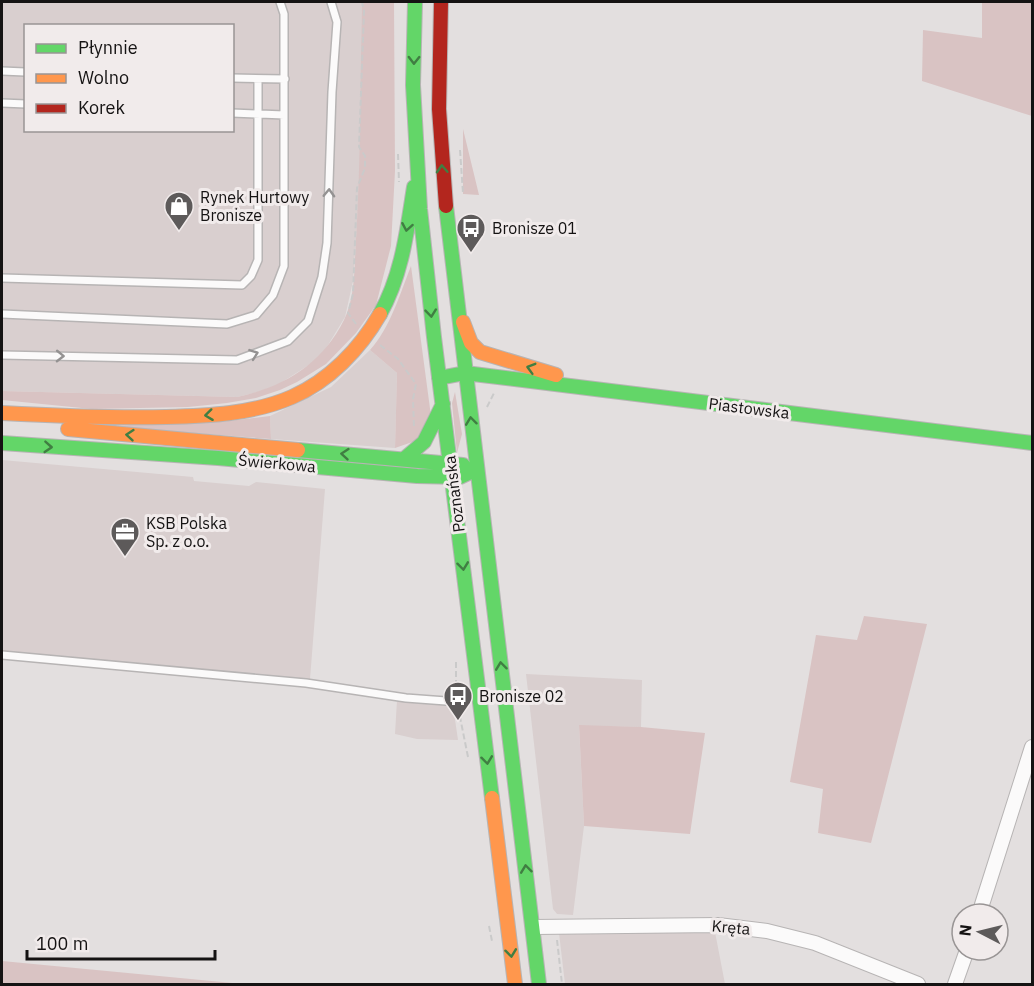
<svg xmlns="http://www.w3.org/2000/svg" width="1034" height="986" viewBox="0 0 1034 986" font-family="'IBM Plex Sans',sans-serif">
<rect width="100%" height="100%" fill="#e3dfdf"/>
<!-- built -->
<path fill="#d9cfcf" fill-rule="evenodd" d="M2,2H362L360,182L353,281L345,317L325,350L312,363L279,384L258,392L237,397L2,391ZM26,26H232V130H26Z
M370,350L397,373L395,448L271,439L270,416L331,387Z
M2,460L193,477L194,481L249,486L256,482L325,489L310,679L2,651Z
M526,674L642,680L641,727L579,726L584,826L573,915L557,914L553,909Z
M397,701L453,706L458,740L417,739L395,734Z
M715,932L725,984H565L559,933Z"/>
<!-- green -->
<path fill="#d9c3c3" d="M362,2H394L395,171L391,246L376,305L356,333L326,364L297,382L280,390L256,398L227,403L188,407L92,409L2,400V391L237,397C284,387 322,364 344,320C356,296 354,265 356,239C361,160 360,81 362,2Z
M982,2H1032V116L922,81L923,30L982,38Z
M463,129L479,195L463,194Z
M411,266L431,416L421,439L395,448L397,373L370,350C390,328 400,294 411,266Z
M455,392L462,434L457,453L452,403Z
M270,416L271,439L102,426L220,422Z
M864,616L927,624L871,843L818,833L823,789L790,782L816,635L857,640Z
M579,725L641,727L705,733L690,834L584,826Z
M2,961L243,984H2Z"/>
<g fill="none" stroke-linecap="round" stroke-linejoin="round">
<!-- lane casing -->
<g stroke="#b7b4b4" stroke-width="10">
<path id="lane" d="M2,71L25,72
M232,78L285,79
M2,103L26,104
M232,113L284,115
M2,278L242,285L251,276L258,260V79
M2,314L227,324L256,315L273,295L284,266V14L280,2
M2,355L237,360L288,341L308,321L322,277L327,243L332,92L337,22L331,2
M2,655L306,683L406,698L446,701L476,695"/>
</g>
<!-- street casing -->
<g stroke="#b7b4b4" stroke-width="16">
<path id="street" d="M979,914L1032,747
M534,927L718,925L767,931L815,943L918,984
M955,984L967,950"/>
</g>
<!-- fast casing -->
<g stroke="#b7b4b4" stroke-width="16">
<path id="fast" d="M415,2L413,85L420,209L434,337L492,798
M446,206L539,984
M380,314C402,275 407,231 414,187
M439,378L465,373L1032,443
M2,443L218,458L417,476L460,477L477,469
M298,450L463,465
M404,459L424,442L443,404"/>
</g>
<!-- slow casing -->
<g stroke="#b7b4b4" stroke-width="16">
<path id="slow" d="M463,322L471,343L480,352L556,375
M2,413C57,416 111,418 166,417C208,416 253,414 292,397C329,381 360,349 380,314
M68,429L298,450
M492,798L515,984"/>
</g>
<!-- jam casing -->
<g stroke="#b7b4b4" stroke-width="16">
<path id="jam" d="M441,2L439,109L446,206"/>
</g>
<!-- path -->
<path stroke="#cacaca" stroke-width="2" stroke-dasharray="6 3" stroke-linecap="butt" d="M460,150L463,193
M398,154L399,182
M356,324L348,313L353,294L357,188L365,168V156L359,147L364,11L362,2
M380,345L398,359L416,384L413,399L414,427
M487,407L494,393
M456,662V689
M458,707L468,757
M489,926L492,941
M557,940L562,984"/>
<!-- lane -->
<use href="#lane" stroke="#fbfafa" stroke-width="7"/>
<!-- street -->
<use href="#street" stroke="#fbfafa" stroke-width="14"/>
<!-- fast -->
<use href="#fast" stroke="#63d668" stroke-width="14"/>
<!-- slow -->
<use href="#slow" stroke="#ff974d" stroke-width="14"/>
<!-- jam -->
<use href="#jam" stroke="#b3261e" stroke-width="14"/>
</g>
<!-- one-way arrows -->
<defs><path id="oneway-chevron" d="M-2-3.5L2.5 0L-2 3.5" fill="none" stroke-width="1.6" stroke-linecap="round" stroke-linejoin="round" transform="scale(1.5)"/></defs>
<g stroke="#407e42">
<use href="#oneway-chevron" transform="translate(414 60) rotate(91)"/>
<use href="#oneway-chevron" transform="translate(442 169) rotate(-93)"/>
<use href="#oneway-chevron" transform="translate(407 227) rotate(100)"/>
<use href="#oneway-chevron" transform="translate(431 313) rotate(84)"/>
<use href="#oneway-chevron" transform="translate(531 368) rotate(-164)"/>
<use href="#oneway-chevron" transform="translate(209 415) rotate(173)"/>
<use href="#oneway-chevron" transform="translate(471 421) rotate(-97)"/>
<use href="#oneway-chevron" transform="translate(130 435) rotate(-175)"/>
<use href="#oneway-chevron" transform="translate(48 447) rotate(4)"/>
<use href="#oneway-chevron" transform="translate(345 454) rotate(-175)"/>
<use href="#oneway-chevron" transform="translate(463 566) rotate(83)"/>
<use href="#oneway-chevron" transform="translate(501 666) rotate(-97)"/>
<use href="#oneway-chevron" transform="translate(487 760) rotate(83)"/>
<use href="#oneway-chevron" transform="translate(526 869) rotate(-97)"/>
<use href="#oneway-chevron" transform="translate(511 953) rotate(83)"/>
</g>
<g stroke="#949292">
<use href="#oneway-chevron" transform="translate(329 193) rotate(-88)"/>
<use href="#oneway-chevron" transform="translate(254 354) rotate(-20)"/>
<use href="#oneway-chevron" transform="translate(60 356) rotate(1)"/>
</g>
<!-- icons -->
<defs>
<g id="shop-pin" transform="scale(1.5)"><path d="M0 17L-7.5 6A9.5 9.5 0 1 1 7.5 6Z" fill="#5d5a5a" stroke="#f1ebeb"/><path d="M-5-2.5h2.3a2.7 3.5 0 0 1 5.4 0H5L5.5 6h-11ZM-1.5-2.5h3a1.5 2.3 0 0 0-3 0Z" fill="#fff"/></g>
<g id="bus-pin" transform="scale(1.5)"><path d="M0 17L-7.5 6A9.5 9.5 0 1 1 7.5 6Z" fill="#5d5a5a" stroke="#f1ebeb"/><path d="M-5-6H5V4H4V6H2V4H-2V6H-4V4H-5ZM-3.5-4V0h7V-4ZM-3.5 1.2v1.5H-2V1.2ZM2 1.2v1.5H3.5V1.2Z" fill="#fff"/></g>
<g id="office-pin" transform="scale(1.5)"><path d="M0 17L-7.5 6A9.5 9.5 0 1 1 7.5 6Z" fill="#5d5a5a" stroke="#f1ebeb"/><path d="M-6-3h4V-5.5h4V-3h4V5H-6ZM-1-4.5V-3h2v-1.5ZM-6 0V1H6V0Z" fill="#fff"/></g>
</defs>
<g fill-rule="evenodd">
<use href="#shop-pin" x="179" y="206"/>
<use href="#bus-pin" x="471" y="228"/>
<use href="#office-pin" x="125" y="532"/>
<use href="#bus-pin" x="458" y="696"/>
</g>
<g text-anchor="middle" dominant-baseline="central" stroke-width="6" stroke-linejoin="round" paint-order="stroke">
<!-- poi labels -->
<g font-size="16" fill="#151313" stroke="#f1ebeb" text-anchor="start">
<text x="200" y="197">Rynek Hurtowy<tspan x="200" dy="18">Bronisze</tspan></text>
<text x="492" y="228">Bronisze 01</text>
<text x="146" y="523">KSB Polska<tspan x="146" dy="18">Sp. z o.o.</tspan></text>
<text x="479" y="696">Bronisze 02</text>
</g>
<!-- street labels -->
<g font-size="16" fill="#151313" stroke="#f1ebeb">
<text transform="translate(749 408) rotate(7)">Piastowska</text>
<text transform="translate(277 463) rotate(5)">Świerkowa</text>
<text transform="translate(454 494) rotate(-97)">Poznańska</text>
<text transform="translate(731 927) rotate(5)">Kręta</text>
</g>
</g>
<!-- border -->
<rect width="1034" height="986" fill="none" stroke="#151313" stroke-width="6"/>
<!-- legend -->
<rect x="24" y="24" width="210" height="108" fill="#f1ebeb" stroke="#999595" stroke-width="1.5"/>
<rect x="36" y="44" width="30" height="9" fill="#63d668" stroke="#999595" stroke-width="1.5"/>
<text x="78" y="54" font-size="18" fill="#151313">Płynnie</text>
<rect x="36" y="74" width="30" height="9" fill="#ff974d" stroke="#999595" stroke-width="1.5"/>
<text x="78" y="84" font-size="18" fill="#151313">Wolno</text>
<rect x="36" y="104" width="30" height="9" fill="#b3261e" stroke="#999595" stroke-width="1.5"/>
<text x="78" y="114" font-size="18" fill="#151313">Korek</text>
<!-- north arrow -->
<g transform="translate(980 932) rotate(277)"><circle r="28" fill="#f1ebeb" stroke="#999595" stroke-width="1.5"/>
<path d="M0-4.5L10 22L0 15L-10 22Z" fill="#5d5a5a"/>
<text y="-9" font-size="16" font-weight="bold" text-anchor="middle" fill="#151313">N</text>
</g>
<!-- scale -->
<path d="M27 950v9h188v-9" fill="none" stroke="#151313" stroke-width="3"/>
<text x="36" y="950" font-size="18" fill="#151313" stroke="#f1ebeb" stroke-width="4.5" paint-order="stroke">100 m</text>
</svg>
